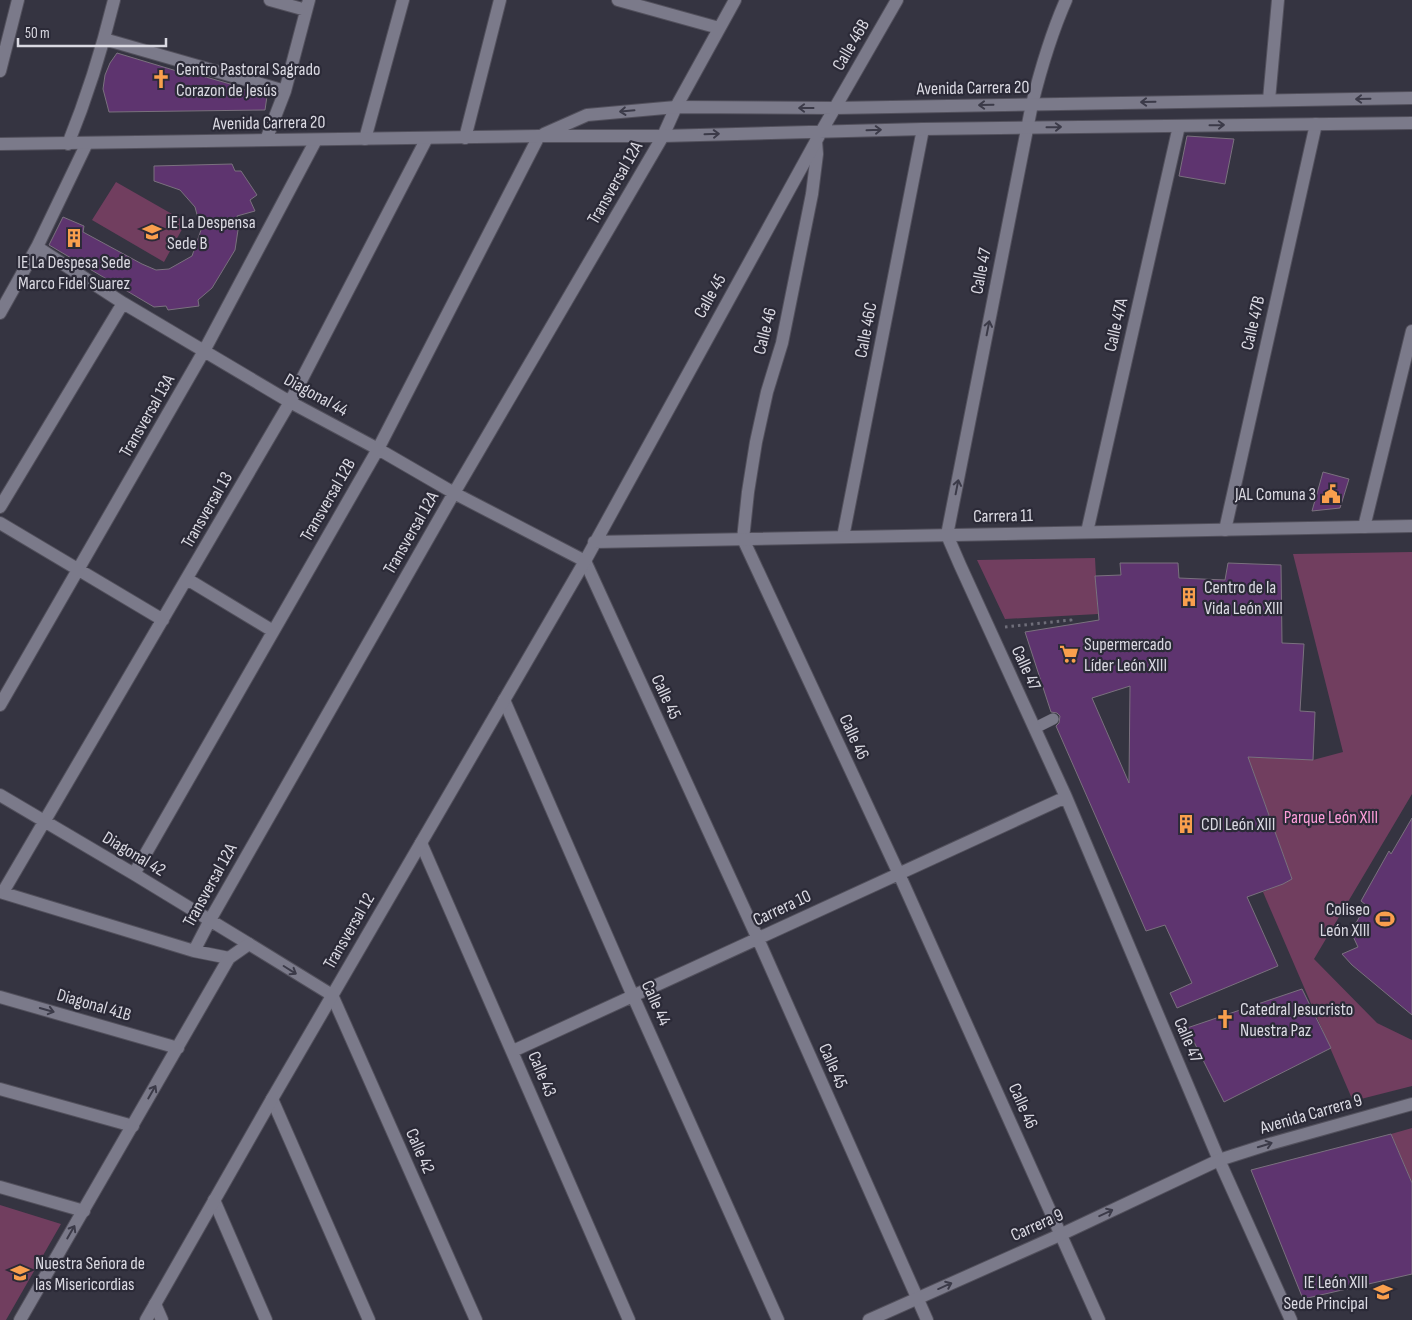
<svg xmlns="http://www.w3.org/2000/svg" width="1412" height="1320" viewBox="0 0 1412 1320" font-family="'Sofia Sans Condensed',sans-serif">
<rect width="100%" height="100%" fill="#353441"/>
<!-- green -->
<path fill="#713e5f" d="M116,182L186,222L164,262L92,220Z
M1412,552V794L1314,959L1377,1023L1412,1040V1086L1353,1101L1263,892L1292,879L1248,757L1313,760L1343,752L1293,554Z
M1095,558L1098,614L1005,619L977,560Z
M1412,1128V1183L1391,1134Z
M0,1205L61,1224L6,1320H0Z"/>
<!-- building -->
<path fill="#5e346f" stroke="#7a717e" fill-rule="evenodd" d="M117,53L190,75L192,73L237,86L238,88L267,96L265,110L109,112L103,89L105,75L110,63Z
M1187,136L1234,139L1225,184L1179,176Z
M232,164L235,171H241L257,195L250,200L255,211L237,216L238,230L235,250L212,288L198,300L199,306L168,310L166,306L154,307L49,245L63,217L84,226L83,232L142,264L156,270L169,269L192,256L201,230L195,207L180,190L154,181V166Z
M1323,472L1349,479L1340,508L1312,511Z
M1120,563H1178L1179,578L1225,580L1228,563L1281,565L1282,643L1304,644L1300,711L1315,712L1313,760L1248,757L1292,879L1283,884L1247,897L1278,966L1177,1008L1170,993L1192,983L1165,925L1146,931L1056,726L1059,723L1060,716L1057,713L1051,712L1025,632L1099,620L1095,576L1121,575ZM1130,686L1129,783L1092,698Z
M1412,818V1015L1352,965L1342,954L1358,947L1351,932L1366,905L1361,901L1389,851L1391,854Z
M1302,989L1331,1048L1224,1102L1187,1028Z
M1391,1134L1412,1183V1274L1303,1299L1251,1170Z"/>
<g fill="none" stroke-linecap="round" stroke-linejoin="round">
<!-- lane casing -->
<g stroke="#52505c" stroke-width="12">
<path id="lane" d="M1035,728L1053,719"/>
</g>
<!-- street casing -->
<g stroke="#52505c" stroke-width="14">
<path id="street" d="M270,0L306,10
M618,0L719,28
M1066,0C1051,34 1041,68 1032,104L947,535L960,565L1066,797L1219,1160L1291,1320
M104,39L285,91
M0,71L18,0
M1269,100L1278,0
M465,138L500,0
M365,139L403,0
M266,140L285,91L309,0
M816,141L817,154L812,194L782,343L767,392L756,442L748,492L743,539L899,874L1099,1320
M68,144C87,97 102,49 114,0
M37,247L123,303L290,402L378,449L454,493L585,561L758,939L927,1320
M0,313L37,247L87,143
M0,507L123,303
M0,523L163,620
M1364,527L1412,331
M1225,530L1316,124
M1087,532L1179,126
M843,537L923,129
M187,579L273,631
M504,700L633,996L778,1320
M0,705L204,351L316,140
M0,795L134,874L249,944
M421,843L629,1320
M134,874L378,449L539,136
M0,892L194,951L229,958
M3,892L290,402L427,138
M194,951L210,920L454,493L663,136L676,107L735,0
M332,995L476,1320
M513,1051L1066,797
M0,1089L133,1126
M272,1099L369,1320
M0,1187L84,1211
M214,1200L266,1320
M155,1304L162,1320"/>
</g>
<!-- secondary casing -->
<g stroke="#52505c" stroke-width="14">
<path id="secondary" d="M544,134L587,115L676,107L835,108L1412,98
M0,144L539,136H663L923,129L1412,123
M594,542L1412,526
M0,997L178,1048
M20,1320L229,958L249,944L332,995
M146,1320L272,1099L585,561L821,132L897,0
M869,1320L1062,1234L1219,1160L1266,1145L1412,1104"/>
</g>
<!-- path -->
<path stroke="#6f6e7a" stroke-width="3" stroke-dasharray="2.5 4" stroke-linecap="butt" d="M1005,627L1071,620L1070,625"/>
<!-- lane -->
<use href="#lane" stroke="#7b7a8a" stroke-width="11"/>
<!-- street -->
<use href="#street" stroke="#7b7a8a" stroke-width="12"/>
<!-- secondary -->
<use href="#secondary" stroke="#7b7a8a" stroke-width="12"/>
</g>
<!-- one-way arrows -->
<defs><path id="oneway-shaft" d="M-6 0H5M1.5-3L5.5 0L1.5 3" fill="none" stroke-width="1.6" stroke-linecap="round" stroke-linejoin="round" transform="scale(1.25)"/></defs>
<g stroke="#3b3a48">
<use href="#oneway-shaft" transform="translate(1363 99) rotate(179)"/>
<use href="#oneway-shaft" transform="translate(1148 102) rotate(179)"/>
<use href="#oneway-shaft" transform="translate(986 105) rotate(179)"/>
<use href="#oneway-shaft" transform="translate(806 108) rotate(-180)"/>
<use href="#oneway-shaft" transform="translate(627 111) rotate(175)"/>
<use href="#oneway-shaft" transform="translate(1217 125) rotate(-1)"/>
<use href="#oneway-shaft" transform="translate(1054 127) rotate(-1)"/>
<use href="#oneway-shaft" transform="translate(874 130) rotate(-2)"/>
<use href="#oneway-shaft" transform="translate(712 134) rotate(-2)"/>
<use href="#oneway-shaft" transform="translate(988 328) rotate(-79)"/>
<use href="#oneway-shaft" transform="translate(957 487) rotate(-79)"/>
<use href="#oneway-shaft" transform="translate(290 970) rotate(32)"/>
<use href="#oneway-shaft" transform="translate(47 1010) rotate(16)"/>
<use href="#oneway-shaft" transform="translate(152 1092) rotate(-60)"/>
<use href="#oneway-shaft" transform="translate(1265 1145) rotate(-17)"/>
<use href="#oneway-shaft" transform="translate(1106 1213) rotate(-25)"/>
<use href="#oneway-shaft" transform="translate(71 1232) rotate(-60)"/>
<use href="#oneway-shaft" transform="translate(945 1286) rotate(-24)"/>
</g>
<!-- icons -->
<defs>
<g id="church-bare" transform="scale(1.5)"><path d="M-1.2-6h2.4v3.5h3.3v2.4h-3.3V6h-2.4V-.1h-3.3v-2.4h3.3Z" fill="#f99f4d" stroke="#2b2a37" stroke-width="2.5" paint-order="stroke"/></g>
<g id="school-bare" transform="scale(1.5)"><path d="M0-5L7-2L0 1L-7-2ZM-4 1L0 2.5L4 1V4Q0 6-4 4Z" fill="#f99f4d" stroke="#2b2a37" stroke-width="2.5" paint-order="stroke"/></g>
<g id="building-bare" transform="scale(1.5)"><path d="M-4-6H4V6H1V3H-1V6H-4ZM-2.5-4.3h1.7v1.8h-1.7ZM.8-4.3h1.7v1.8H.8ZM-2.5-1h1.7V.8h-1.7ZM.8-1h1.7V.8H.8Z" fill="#f99f4d" stroke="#2b2a37" stroke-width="2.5" paint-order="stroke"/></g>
<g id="civic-bare" transform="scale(1.5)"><path d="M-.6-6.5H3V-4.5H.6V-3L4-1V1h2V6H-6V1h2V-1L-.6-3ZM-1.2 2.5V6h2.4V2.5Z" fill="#f99f4d" stroke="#2b2a37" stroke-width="2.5" paint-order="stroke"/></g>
<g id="supermarket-bare" transform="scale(1.5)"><path d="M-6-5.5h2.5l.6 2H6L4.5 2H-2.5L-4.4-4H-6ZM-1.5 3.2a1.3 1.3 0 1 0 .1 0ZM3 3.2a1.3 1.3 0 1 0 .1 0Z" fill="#f99f4d" stroke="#2b2a37" stroke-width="2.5" paint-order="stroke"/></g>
<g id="stadium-bare" transform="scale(1.5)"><path d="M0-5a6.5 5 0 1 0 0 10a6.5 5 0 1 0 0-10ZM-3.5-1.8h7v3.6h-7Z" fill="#f99f4d" stroke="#2b2a37" stroke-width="2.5" paint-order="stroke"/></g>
</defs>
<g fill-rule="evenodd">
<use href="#church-bare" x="161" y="79"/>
<use href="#school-bare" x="152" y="232"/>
<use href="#building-bare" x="74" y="238"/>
<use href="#civic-bare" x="1331" y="494"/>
<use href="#building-bare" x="1189" y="597"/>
<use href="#supermarket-bare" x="1069" y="654"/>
<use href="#building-bare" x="1186" y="824"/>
<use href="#stadium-bare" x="1385" y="919"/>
<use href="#church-bare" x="1225" y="1019"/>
<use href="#school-bare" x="20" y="1273"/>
<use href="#school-bare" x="1383" y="1292"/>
</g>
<g text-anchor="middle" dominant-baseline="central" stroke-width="4.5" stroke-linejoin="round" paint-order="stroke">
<!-- street labels -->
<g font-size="18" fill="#dad9e2" stroke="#2b2a37">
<text transform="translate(851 45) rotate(-60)">Calle 46B</text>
<text transform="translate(973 88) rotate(-1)">Avenida Carrera 20</text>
<text transform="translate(269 123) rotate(-1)">Avenida Carrera 20</text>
<text transform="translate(615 183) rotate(-60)">Transversal 12A</text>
<text transform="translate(981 271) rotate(-79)">Calle 47</text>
<text transform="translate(710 296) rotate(-61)">Calle 45</text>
<text transform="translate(1253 323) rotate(-77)">Calle 47B</text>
<text transform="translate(1116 325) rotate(-77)">Calle 47A</text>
<text transform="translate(866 330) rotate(-79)">Calle 46C</text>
<text transform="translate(765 331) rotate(-76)">Calle 46</text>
<text transform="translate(316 395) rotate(29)">Diagonal 44</text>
<text transform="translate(147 416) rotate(-60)">Transversal 13A</text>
<text transform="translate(328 500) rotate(-60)">Transversal 12B</text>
<text transform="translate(207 510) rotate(-60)">Transversal 13</text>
<text transform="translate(1003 516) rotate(-1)">Carrera 11</text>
<text transform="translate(411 533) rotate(-60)">Transversal 12A</text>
<text transform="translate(1026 668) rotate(65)">Calle 47</text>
<text transform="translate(666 697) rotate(65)">Calle 45</text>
<text transform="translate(854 737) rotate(65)">Calle 46</text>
<text transform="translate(134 854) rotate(31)">Diagonal 42</text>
<text transform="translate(210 885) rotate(-61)">Transversal 12A</text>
<text transform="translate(782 908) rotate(-25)">Carrera 10</text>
<text transform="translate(349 931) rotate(-60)">Transversal 12</text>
<text transform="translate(656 1003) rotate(66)">Calle 44</text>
<text transform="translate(94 1005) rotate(16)">Diagonal 41B</text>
<text transform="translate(1188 1040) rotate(67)">Calle 47</text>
<text transform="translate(833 1066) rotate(66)">Calle 45</text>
<text transform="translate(542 1074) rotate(67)">Calle 43</text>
<text transform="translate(1023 1106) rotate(66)">Calle 46</text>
<text transform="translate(1311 1114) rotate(-16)">Avenida Carrera 9</text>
<text transform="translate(420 1151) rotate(66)">Calle 42</text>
<text transform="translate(1037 1225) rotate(-24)">Carrera 9</text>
</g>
<!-- poi labels -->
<g font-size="18" fill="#dad9e2" stroke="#2b2a37" text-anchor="start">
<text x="176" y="69">Centro Pastoral Sagrado<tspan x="176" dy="21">Corazon de Jesús</tspan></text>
<text x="167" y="222">IE La Despensa<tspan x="167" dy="21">Sede B</tspan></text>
<text x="74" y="262" text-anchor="middle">IE La Despesa Sede<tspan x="74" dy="21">Marco Fidel Suarez</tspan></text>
<text x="1316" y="494" text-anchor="end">JAL Comuna 3</text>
<text x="1204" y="587">Centro de la<tspan x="1204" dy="21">Vida León XIII</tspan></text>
<text x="1084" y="644">Supermercado<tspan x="1084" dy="21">Líder León XIII</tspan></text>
<text x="1201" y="824">CDI León XIII</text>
<text x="1370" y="909" text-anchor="end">Coliseo<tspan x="1370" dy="21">León XIII</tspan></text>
<text x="1240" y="1009">Catedral Jesucristo<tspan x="1240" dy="21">Nuestra Paz</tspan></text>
<text x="35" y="1263">Nuestra Señora de<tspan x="35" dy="21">las Misericordias</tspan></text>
<text x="1368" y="1282" text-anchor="end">IE León XIII<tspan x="1368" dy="21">Sede Principal</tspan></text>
</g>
<!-- park labels -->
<g font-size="18" fill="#fc9dd9" stroke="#2b2a37">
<text x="1331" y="817">Parque León XIII</text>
</g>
</g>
<!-- scale -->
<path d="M18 38v8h148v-8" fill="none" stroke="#dad9e2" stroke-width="2.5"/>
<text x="25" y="38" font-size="15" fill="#dad9e2" stroke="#2b2a37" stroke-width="4" paint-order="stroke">50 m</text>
</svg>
